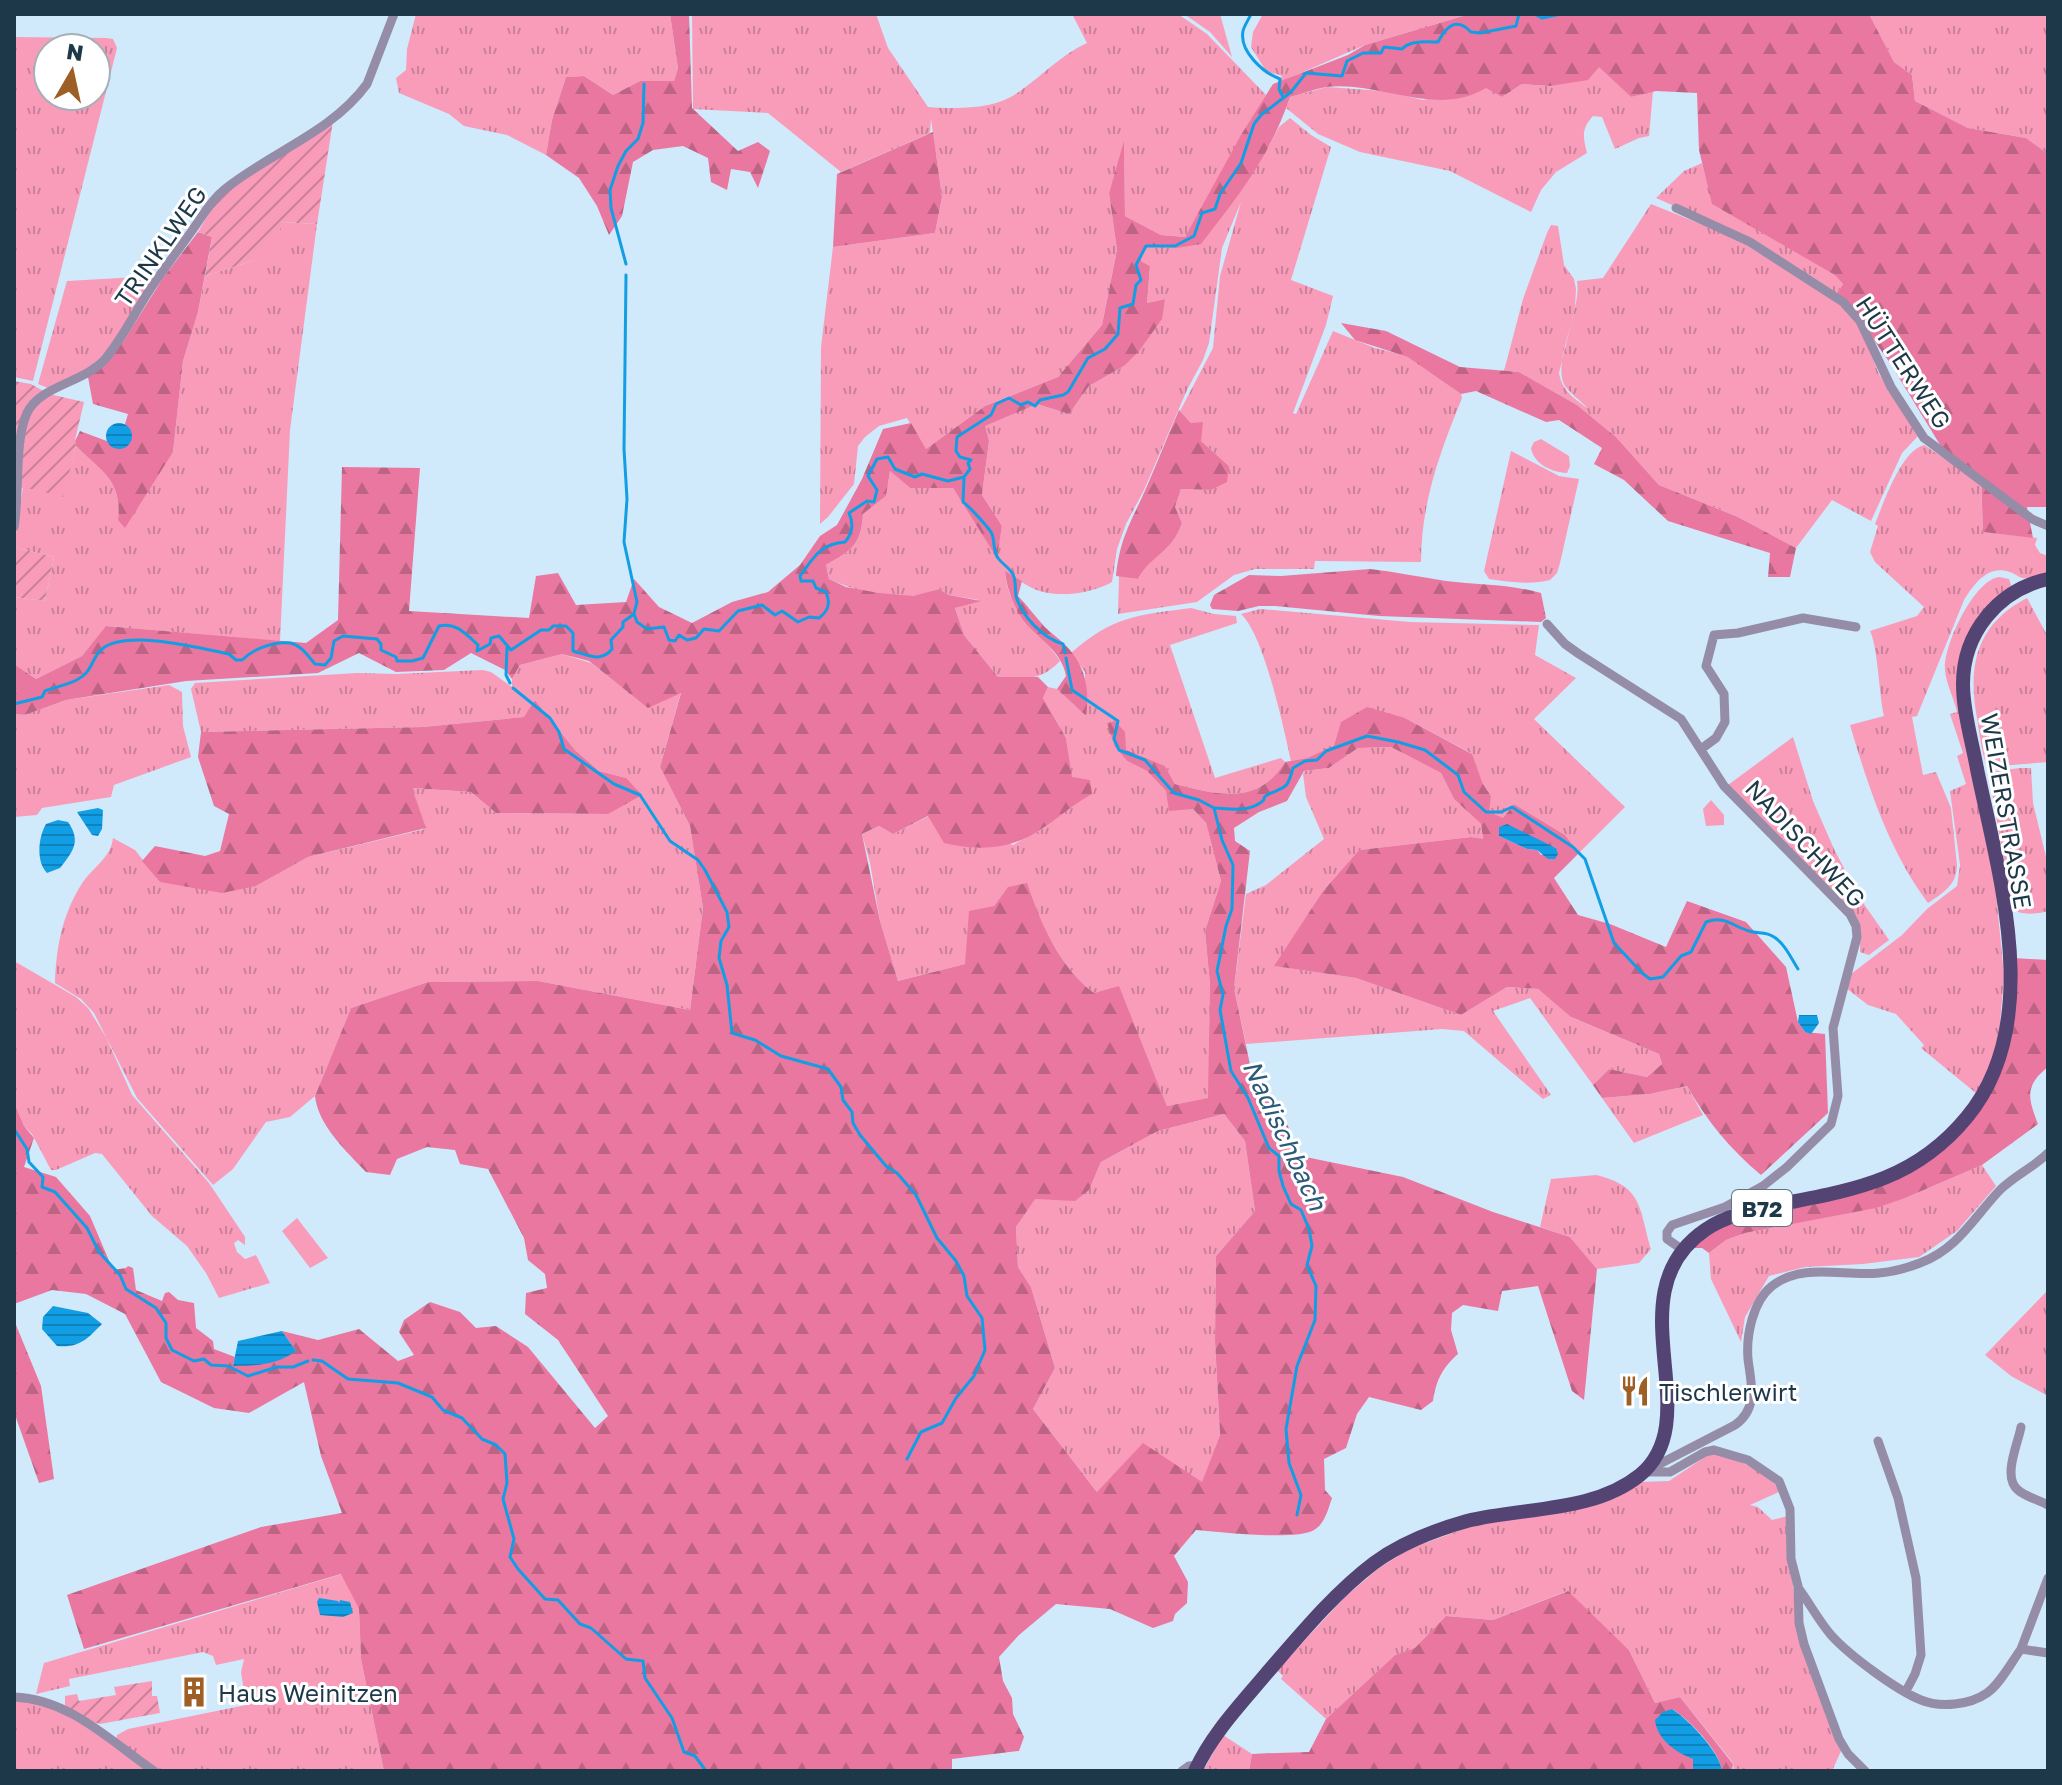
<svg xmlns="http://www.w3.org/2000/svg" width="2062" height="1785" viewBox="0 0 2062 1785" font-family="'Golos Text',sans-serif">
<defs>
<pattern id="grass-tufts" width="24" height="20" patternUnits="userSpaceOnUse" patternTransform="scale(2)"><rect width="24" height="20" fill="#f99cba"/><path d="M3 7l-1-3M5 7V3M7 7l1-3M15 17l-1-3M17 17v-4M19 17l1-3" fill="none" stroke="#c98099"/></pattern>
<pattern id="forest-firs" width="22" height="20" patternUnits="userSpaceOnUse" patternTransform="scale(2)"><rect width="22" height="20" fill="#ea779f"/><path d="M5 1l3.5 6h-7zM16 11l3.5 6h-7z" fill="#bd6384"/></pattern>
<pattern id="garden-furrows" width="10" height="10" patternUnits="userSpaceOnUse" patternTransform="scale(2)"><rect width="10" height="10" fill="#f99cba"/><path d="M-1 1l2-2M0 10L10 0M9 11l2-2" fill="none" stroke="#c98099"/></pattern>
<pattern id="water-rules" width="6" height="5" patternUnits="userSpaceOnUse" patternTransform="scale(2)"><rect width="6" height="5" fill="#119ee4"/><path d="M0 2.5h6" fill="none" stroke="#0f82bb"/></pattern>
</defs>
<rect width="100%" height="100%" fill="#d0e9fb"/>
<!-- grass -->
<path fill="url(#grass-tufts)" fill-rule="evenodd" d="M416,14H670L678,68L674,81H640L613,95L584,76L566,77L552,120L546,155L507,135L464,126L449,114L399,93L396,78L406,70L407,49Z
M692,14H876L888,48L928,107C957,109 996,110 1020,91C1043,75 1061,55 1087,43L1072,14H1178L1207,34L1266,95L1185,237L1161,235L1125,216L1124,145L1109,193L1117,250L1102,325L1058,377L985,406L926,449L907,418L879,426L865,437L858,446L854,484L828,517L820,524L821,347L833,247L935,233L942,197L931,119L930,133L841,172L768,113L693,109Z
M1184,14H1220L1232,57L1210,32Z
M1263,14H1470L1365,45L1280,82L1282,76L1266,71L1251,47L1253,32Z
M1869,14H2048V154L2026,138L1968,128L1915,101L1912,75L1894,62Z
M14,37L106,38L113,39L117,48L33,381L14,377ZM48,48H96V96H48Z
M1599,66L1631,97L1653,91L1649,136L1639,138L1615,149L1602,117L1593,116C1581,129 1583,137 1587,153L1556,172L1541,190L1531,212L1450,171L1360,152L1318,134L1286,108L1290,97L1327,87L1383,91L1423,100L1486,87L1502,97L1522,84L1550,86Z
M1290,118L1311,135L1331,147L1291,280L1333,296L1326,325L1293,413L1296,414L1333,331L1375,348L1408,356L1461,394L1462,398C1440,452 1421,503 1421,562L1315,561L1314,569H1255L1234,575L1197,602L1118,614L1119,576L1138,579C1151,555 1172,553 1182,523L1175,507L1181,489L1211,490L1229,466L1201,441L1191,423L1180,411L1213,348L1220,276L1241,202L1222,248L1209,343L1203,360L1187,390L1144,490L1126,524L1117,549L1112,582C1091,594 1055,599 1032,588C1023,584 1015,576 1005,572C1008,613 1040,630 1060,661C1039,683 1026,677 998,677L964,635L955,608L979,600L949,595L939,589C931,591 921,595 913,596C886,599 853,590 829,579L826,565C852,550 861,545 863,514L886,496L890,471L910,488H953L999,559L997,555L1002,526L982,495L989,441L984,426L1037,404L1069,414L1089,386L1124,366L1165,299L1147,303L1150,266L1141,261L1145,244L1177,248L1269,146L1279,127Z
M1702,163L1713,204L1835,274L1843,284L1836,295L1751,240L1656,198L1684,171Z
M1651,204L1738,239L1845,308L1858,323L1879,374L1919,435L1902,453L1871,521L1832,500L1796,548L1738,517L1659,485L1616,437L1577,405L1519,372L1504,371L1523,299L1547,233L1551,225L1558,226L1564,265L1574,279L1576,289L1575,307L1559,373C1562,391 1574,398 1587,408C1581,401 1571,394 1565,386C1551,364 1582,310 1577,281L1603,278Z
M280,222L317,224L290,430L280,641L107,626L82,656L36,679L14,664V597L45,601L54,557L14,547L23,487L72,461L76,446C103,473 122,480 118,520L173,452L183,361L198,312L205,276L252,261Z
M156,276L112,346L87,370L48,388L38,384L67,281Z
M1924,445L1981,483L1983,532L2037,538L2035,545L2040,553L2048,556V573C2041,574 2029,579 2022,578C2018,577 2014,573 2010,572C1988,564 1974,584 1964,600L1917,716L1912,717L1923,775L1936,772L1951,808L1957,865C1957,885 1943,893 1928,903C1889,851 1868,786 1850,725L1884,716C1879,695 1878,647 1870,631L1917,616L1924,607L1875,562L1870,552L1878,526L1875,524C1884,502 1901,451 1924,445Z
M1511,451L1559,476L1579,479L1560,563L1557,573L1550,580C1531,585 1508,582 1489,579L1484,571Z
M1999,577L2009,579L2011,585L1963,650L1995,882L2004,976L1998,1047L1977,1094L1921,1048L1924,1045L1896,1014L1868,1005L1846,988L1851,974L1902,935L1927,909L1957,886L1960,865L1950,791L1966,784L1957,756L1963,753L1950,714L1957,712C1954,698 1946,684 1945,670C1943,646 1974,580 1999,577Z
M2027,598L2048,637V762L1987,767C1982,753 1980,738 1978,723C1967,670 1974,625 2027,598Z
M1191,608L1214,614L1236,616L1237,623L1170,645L1215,778L1281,758L1285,762C1258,806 1218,795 1175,784L1165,766L1115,747L1127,761L1147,771L1166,791L1193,809L1206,823L1221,881L1205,931L1210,985L1209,1098L1167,1106L1119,987L1094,993C1059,967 1041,923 1027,884L1006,890L994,906L965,964L898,981L880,921L870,863L862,834L879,826L893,834L929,816L1013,845L1042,829L1075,803L1066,738L1043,698L1048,687L1057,689L1086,716L1085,672L1071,653C1113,616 1138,615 1191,608Z
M1260,609L1410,622L1539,625L1535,655L1576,678L1534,719L1625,807L1579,853L1565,835L1514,804L1503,819L1488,812L1491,796L1483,784L1471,753L1405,718L1307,758L1291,761C1284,729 1264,635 1241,614Z
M562,654L591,663L648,707L681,692L660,767L690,826L703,908L690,1010L538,981L428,982L351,1008L315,1096L290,1117L266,1122L233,1169L213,1185L137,1098L94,1013L81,999L55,983C56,949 62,915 81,885C91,868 111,859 113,838L135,850L160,882L256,886L308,857L425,829L411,788L471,792L496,813L608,814L626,778L599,771L575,750L535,700L525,717L423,727L201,732L191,689L195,683L357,673L396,674L483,670L491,672L512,687V679L520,665Z
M169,685L182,692L183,726L191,757L114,785L111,797L42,808L37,815L14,817V714L25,715L66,700Z
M1793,737L1813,801L1834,849L1859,897L1889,940L1869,955L1860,952V932L1728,785Z
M1391,747L1441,773L1454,799L1481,824L1483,840L1471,837L1359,850L1323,891L1275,966L1356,978L1461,1015L1507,987L1538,989L1573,1018L1659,1054L1662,1064L1647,1077L1609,1069L1593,1085L1530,998L1493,1011L1551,1095L1543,1099L1464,1031L1442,1029L1246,1044L1234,988L1246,894L1266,885L1324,839L1306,797L1303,774L1305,771L1329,768L1358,748Z
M2020,768H2031L2033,803L2048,865V911C2037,914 2020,916 2012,908L1989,775L1990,772Z
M1711,800L1724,815V825L1706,826L1703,809Z
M14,961L76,997L88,1008L106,1037L132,1095L209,1183L245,1237V1245L238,1240L234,1243L237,1252L245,1259L256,1255L270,1283L219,1298L206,1273L187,1246L152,1216L102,1154L95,1153L56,1170H51L32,1134L24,1126L14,1102Z
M1687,1086L1703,1115L1634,1143L1602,1098L1650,1094Z
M1224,1114L1245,1141L1255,1211L1216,1256L1215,1341L1220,1435L1202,1483L1098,1493L1033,1409L1055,1368L1031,1287L1018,1267L1016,1227L1035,1198L1089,1190L1101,1162L1158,1131Z
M1982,1165L1996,1186L1957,1231L1919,1257L1863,1264L1805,1267L1769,1276L1745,1317L1741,1342L1711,1279L1709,1253L1726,1240L1745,1233L1878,1207L1903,1199Z
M1596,1175C1643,1186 1639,1208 1651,1249L1639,1263L1597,1269L1570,1237L1540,1227L1551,1179Z
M2048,1290V1396L2011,1376L1985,1355Z
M1711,1453C1739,1461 1763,1467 1781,1491L1750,1505L1758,1507L1772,1520L1788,1516L1796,1622L1842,1749L1832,1771H1734L1733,1763L1680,1697L1655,1703L1629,1650L1567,1591L1493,1620L1446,1616L1415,1649L1395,1655L1326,1719L1281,1679L1283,1676L1277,1670L1346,1596L1379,1568L1409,1549L1472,1526L1641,1482L1669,1481Z
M342,1574L359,1609L361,1659L384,1771H160L116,1740L117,1735L128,1729L246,1705L241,1672L244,1659L216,1665L213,1656L203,1652L69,1679L70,1686L36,1694L44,1663Z
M14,1697L50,1702L154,1771H14Z
M1223,1735L1252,1754L1249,1771H1203Z"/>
<!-- forest -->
<path fill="url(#forest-firs)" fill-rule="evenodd" d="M670,14H689L692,108L738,151L758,142L770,151L758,188L750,172L731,169L727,190L711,182L708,158L683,146L653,150L633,162L622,216L609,235L597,206L579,178L546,155L552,120L566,77L584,76L613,95L640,81H674L678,68Z
M1470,14H1869L1894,62L1912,75L1915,101L1968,128L2026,138L2048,154V507H2027L2033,538L1983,532L1981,477L1942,448L1890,363L1857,316L1836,295L1843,284L1835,275L1712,204L1699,150L1697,93L1656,91L1631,97L1599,67L1588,80L1550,86L1522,84L1502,97L1486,88C1436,118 1380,81 1326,87C1314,89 1302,94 1290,97C1269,158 1240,194 1201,244L1177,248L1145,245L1141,261L1150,266L1147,303L1165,299L1162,319L1139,351L1124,366L1089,386L1069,414L1037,404L985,426L989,441L982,495L1002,526L997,558L953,488H910L890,471L886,496L863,514C861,545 852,550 826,565L829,579L846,587L879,593L913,596L939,589L949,595L981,601L955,608L964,635L998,677H1038L1048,687L1043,698L1066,738L1072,777L1090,780L1092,794C1073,804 1059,818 1040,830C1010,850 978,851 944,843L928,816L893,834L879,826L862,834L880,921L898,981L965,964L969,911L994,906L1008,887L1027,883C1041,923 1059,967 1094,993L1119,986L1167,1106L1208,1098L1210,985L1205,931L1221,881L1206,823L1193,809L1169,811L1166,791L1147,771L1127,761L1115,747L1107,723L1115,721L1125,732L1126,750L1165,766L1175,784C1218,795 1258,806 1285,762L1307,758L1334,746L1341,722L1367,707L1405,718L1472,754L1483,784L1491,796L1489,812L1503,818L1514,804L1565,835L1579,853L1554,878L1578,915L1610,924L1666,947L1687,901L1746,922L1786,967L1798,1022L1805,1032L1825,1034L1828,1113L1761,1175C1730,1149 1707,1121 1687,1086L1650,1094L1602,1098L1593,1085L1609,1069L1647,1077L1662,1064L1659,1054L1571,1017L1538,989L1507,987L1461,1015L1356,978L1274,966L1323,891L1359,850L1471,837L1483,839L1481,824L1454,799L1441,773L1391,747L1358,748L1329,768L1304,771L1287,801L1259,812L1234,828L1235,841L1250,851L1234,988L1253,1079L1288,1126L1296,1155L1403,1177L1493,1212L1570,1237L1597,1269L1584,1400L1572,1391L1538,1286L1502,1291L1498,1311L1463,1305L1452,1313L1451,1330L1458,1354C1442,1368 1436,1381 1433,1401L1421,1410L1369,1397L1357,1414L1346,1448L1324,1459L1325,1490L1332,1498C1328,1509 1325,1524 1314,1530C1295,1541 1221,1532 1196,1530L1174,1556L1188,1582L1187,1603L1175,1614L1173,1621L1153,1628L1110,1609L1056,1604L1019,1635L999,1657L1003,1681L1012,1698L1013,1714L1024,1737L1019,1751L952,1759V1771H384L361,1659L359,1609L341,1574L84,1649L67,1595L261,1527L342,1513L321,1456L304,1382L249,1413L214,1408L161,1382L125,1314L86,1294L52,1290L14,1304V1102L24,1126L34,1138L24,1167L56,1177L90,1216L113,1270L126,1268L128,1266L133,1268L136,1290L162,1301L165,1293L169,1292L178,1300L194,1303L196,1328L213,1341L214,1349L235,1357L233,1365L296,1351L282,1331L318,1340L359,1329L398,1361L414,1355L399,1332L404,1320L430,1302L460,1312L476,1328L496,1326L528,1347L595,1428L608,1416L558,1340L525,1314L526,1293L547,1288L545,1274L528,1260L524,1238L488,1169L460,1164L455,1150L427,1147L397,1159L390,1175L366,1172C346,1151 318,1125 315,1096L351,1008L428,982L538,981L690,1010L703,908L690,826L660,767L681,693L648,708L589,661L562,654L520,665L512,679L505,670L471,653L444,670L396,672L359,653L318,673L186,681L66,700L25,715L14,714V664L36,679L82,656L106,626L306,643L338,620L342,467L420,468L409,611L529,618L536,576L558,573L576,605L626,602L634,579L659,607L692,623L732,602L768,592L800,565L820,536L837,525L862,479L883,429L911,423L926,449L985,406L1058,377L1102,325L1117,250L1109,193L1124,141L1125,216L1161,235L1185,237L1241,135L1273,84L1348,55L1365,45ZM1499,836L1543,842L1556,848L1541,855L1537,850L1527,849ZM1224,1114L1245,1141L1255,1211L1216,1256L1215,1341L1220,1435L1202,1482L1143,1443L1097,1492L1033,1409L1055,1368L1031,1287L1018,1267L1016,1227L1035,1199L1075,1201L1089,1190L1101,1162L1158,1131Z
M933,132L942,197L935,233L833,247L837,174Z
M198,232L212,237L198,312L183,361L173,452L125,528L118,520C122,480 103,473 76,446L75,441L80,431L112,443L122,434L128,414L93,404L88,377L123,342L163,278Z
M1341,323L1386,331L1460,367L1519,372L1577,405L1616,437L1659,485L1738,517L1796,548L1790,577H1768L1770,553L1668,521L1624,480L1594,464L1602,448L1559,420L1546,422L1476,391L1461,394L1408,357L1355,340Z
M1179,410L1191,423L1203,422L1201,441L1229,466L1227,482L1211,490L1181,489L1175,507L1182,523C1172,553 1151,555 1138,579L1116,576C1120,536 1132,521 1147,486C1158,461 1168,435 1179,410Z
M1370,569C1396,572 1420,577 1446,581C1477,585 1510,584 1541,593L1546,618L1541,622L1379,616L1275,606H1259L1238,611L1212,609L1210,605L1214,595L1249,575L1281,576Z
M1005,571L1022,581L1018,596C1027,605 1034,615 1043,625C1048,631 1056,636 1062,642C1085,663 1090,686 1086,716L1057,689L1066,676C1062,651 1038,639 1023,620C1014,606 1006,587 1005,571Z
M535,700L575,750L599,771L626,778L642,795L608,814L496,813L471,792L412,788L426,828L308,857L256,886L222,893L160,882L142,861L155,846L205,856L220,851L229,814L214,806L198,757L201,732L423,727L524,717Z
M2013,958L2048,960V1067C2024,1086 2028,1098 2038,1124L1982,1165L1903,1199L1876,1208L1745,1233L1726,1240L1709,1253L1702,1248H1692L1704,1237L1733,1222L1893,1181L1995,1084L2008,1049Z
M14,1320L41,1386L54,1479L39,1483L14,1412Z
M1568,1591L1629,1650L1655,1703L1680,1697L1733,1764L1732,1771H1722C1720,1751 1689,1719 1672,1709L1693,1759V1771H1249L1252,1754L1309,1752L1326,1719L1395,1655L1415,1648L1446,1616L1493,1620Z"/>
<!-- garden -->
<path fill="url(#garden-furrows)" d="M333,121L317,224L280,222V233L252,261L205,276L212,237L198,232L212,208L226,191Z
M14,381L31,384L49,394L84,402L75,440L76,446L63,497L23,487L16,497L14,513Z
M14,547L54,557L45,601L14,597Z
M152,1681V1696H157L160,1713L100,1724L92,1722L65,1706V1696L77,1694L79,1701L116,1695L114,1687Z"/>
<!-- pitch -->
<path fill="#f99cba" d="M1541,439L1569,456L1570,466L1567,473C1551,472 1534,464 1531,448L1534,442Z
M297,1218L328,1258L310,1268L282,1231Z"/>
<!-- water -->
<path fill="url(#water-rules)" d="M106 436a13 13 0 1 1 26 0a13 13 0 1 1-26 0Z
M98,808L103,810L102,829L98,836L92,835L77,812Z
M58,820L68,822C81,841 74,850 60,868L47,873C36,862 38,838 46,824Z
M1507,824L1556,848L1558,854L1555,859H1548L1537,850L1527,849L1499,836V827Z
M1799,1015H1817L1819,1023L1811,1034L1805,1032L1798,1022Z
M53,1306L88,1313L102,1324C87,1339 80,1348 57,1346L42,1329L43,1317Z
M282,1331L296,1351C277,1365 255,1366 233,1366L238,1341Z
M319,1598L338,1601L339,1603L340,1600L350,1602L353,1613L343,1617L320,1615L317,1602Z
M1672,1709C1688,1719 1720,1752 1722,1771H1693V1759C1675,1752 1657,1739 1655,1720L1663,1712Z"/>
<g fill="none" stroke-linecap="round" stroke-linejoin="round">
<!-- stream -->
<path stroke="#119ee4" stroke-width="3" d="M1251,14C1249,19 1244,26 1243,31C1239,52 1264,73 1280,79L1279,89L1283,97
M1535,14L1542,18L1561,14
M1607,14H1610
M626,264L611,208L610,190L618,166L626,151L638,139L643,123L644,84
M626,275L624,449L627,499L624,542L637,602L634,613
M964,478L963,502C969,506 990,529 992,534C995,542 993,552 998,558C1003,565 1012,569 1014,577C1016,583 1015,590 1016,596C1022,617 1043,638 1063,644L1065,653
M507,648L506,675L510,683
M1066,658L1072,690L1118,721L1114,739L1119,750L1145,760L1174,793L1199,800L1214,808L1222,840L1233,865L1232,909L1226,926L1217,971L1223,995L1220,1010L1231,1071L1248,1098L1269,1148L1279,1156V1171L1283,1186L1291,1204L1301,1210L1309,1229L1312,1246L1307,1265L1316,1286L1315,1320L1297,1366L1286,1429L1289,1463L1301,1495L1297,1515
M513,688L550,718L559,732L564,749L614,784L640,795L670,841L698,860L705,870L727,912L729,927L721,941L719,958L727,985L732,1033L755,1040L781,1056L828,1069L841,1087L843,1100L852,1112L853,1123L860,1135L886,1166L897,1173L916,1195L937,1238L956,1261L964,1276L967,1296L982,1318L985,1350L974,1376L956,1398L942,1423L921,1432L907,1459
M14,704L42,697L45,691C57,686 75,684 85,674C92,668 94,655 102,649C127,629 200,648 229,654L236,660H242C253,649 274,641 290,643C301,645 308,656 315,664L325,665L331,658L334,641L343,636L377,639L381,644V650L396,657L397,661H412L423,658L439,626C456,622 466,634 478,645L477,651L490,644L491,638L499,636L511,650L541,630H549L553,626H566L573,633V651C588,655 601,663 612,649L611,640L623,627V622L634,614L637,622L647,629L664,627L669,640L675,641L679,635L687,640L696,638L704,629L719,631L738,611L762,605L775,615L782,611L798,622L809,617L819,618C828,611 831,604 826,592L816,588L813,581H801L800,576C814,557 820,544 845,542C853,533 854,524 849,513L867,501L874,502L877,490L868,476L877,459L888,457L895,469L915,477L922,474L948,481L964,477L970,469L968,463L971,460L960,457L956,451L957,437L991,415L996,404L1009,398L1021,405L1028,402L1035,406L1040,400L1063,395L1068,392L1088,358L1105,349L1118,334L1120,308L1133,304L1136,285L1141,280L1136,265L1146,246H1175L1194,236L1202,213L1215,209L1220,194L1241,163L1254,124L1261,115L1291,92L1306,73L1342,76L1347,61L1363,53H1381L1384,47L1402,49C1410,40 1427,42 1438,42C1446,27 1456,16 1471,32L1480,33L1516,26L1519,14
M1216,808C1230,809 1247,812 1260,803C1269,797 1259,799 1269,794C1286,786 1287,790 1293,768L1305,761L1317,760L1326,751L1367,736L1398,742L1425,750L1458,775L1464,792L1486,812H1501L1512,807L1573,847L1585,859L1614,943L1642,973L1650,979L1663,977L1681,956L1691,952L1706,922C1725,915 1732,926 1749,931C1757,934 1766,931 1774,937C1785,944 1791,958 1798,969
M14,1129L27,1149L29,1162L43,1177L42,1187L55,1192L87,1228L99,1252L120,1275L126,1289L156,1308L166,1323V1338L172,1350L194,1361L204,1359L211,1365L228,1366L248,1376L277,1367H293L308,1361
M313,1360L322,1361L348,1379L398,1383L432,1397L443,1410L462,1418L482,1439L496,1445L505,1454L507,1483L503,1499L514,1539L510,1557L518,1569L545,1599L558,1600L580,1624L591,1628L626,1659L643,1661L645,1678L672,1718L684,1752L695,1756L706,1771"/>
<!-- minor -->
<path stroke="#958ca8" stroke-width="9" d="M1676,208L1750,242L1843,302L1860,321L1891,387L1924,438L2032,519L2048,526
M14,527C20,494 14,441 27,413C40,385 85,383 106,358C123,337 134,314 149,291C162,271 177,252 191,232C202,217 211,200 225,189C271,152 331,133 367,84L394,14
M1547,624L1565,644L1579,654L1681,719L1724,786L1850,914L1856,926L1857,937L1833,1028L1838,1096L1831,1124L1787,1167L1763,1186L1725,1207L1672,1225L1667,1232V1239L1683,1250
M1701,749L1716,738L1725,722L1724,694L1706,666L1714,635L1738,633L1803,618L1856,627
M2021,1427C2018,1444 2002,1477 2018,1490C2026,1497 2039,1500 2048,1505
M1878,1441L1898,1498L1916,1578L1921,1655L1915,1674L1906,1691
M1646,1471L1735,1425C1759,1408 1751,1384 1748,1359C1746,1335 1753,1301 1772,1286C1803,1262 1844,1277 1879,1273C1893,1272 1907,1268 1920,1263C1958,1249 1974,1217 2000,1190C2014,1176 2034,1167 2048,1153
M1643,1472H1670L1705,1452L1714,1450L1748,1460L1779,1481L1790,1509L1791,1559L1798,1586L1799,1623L1804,1644L1839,1739L1848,1754L1865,1771
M1799,1589C1810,1604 1819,1621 1831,1635C1849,1655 1896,1690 1921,1700C1940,1708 1970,1705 1987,1693C2000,1684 2011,1663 2021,1649L2048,1653
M2021,1649L2048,1578
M14,1697C70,1699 110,1741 154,1771
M1182,1771L1189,1766L1198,1765"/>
<!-- primary -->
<path stroke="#544473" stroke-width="14" d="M1195,1771C1212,1734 1240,1705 1266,1674C1299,1636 1333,1594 1374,1563C1401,1543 1435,1530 1467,1521C1523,1507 1593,1513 1640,1475C1710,1417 1612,1294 1705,1230C1728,1214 1758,1209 1786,1203C1859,1189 1917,1178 1967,1117C2045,1023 1999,876 1977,769C1972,741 1963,712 1963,684C1963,633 1998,590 2048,579"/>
</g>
<!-- icons -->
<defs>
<g id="restaurant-bare" transform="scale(2.4)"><path d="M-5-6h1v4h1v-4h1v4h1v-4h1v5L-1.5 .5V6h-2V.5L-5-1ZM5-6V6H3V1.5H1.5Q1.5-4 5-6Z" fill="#9e5f26" stroke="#fff" stroke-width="2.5" paint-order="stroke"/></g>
<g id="building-bare" transform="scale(2.4)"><path d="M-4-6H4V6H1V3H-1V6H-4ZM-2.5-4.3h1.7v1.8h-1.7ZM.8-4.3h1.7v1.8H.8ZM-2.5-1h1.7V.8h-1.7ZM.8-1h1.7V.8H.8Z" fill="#9e5f26" stroke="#fff" stroke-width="2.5" paint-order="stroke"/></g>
</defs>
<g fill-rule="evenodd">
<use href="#restaurant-bare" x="1635" y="1391"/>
<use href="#building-bare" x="194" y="1692"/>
</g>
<g text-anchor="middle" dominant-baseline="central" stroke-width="6" stroke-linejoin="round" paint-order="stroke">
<!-- shield labels -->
<rect fill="#fff" stroke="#617480" stroke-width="2" x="1732" y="1190" width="60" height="36" rx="6"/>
<g font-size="22" font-weight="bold" fill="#1d3849">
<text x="1762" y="1208">B72</text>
</g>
<!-- street labels -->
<g font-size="24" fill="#1d3849" stroke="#fff">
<text transform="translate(160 246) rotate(-55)">TRINKLWEG</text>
<text transform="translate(1904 362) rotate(57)">HÜTTERWEG</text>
<text transform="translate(2007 811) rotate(80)">WEIZERSTRASSE</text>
<text transform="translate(1806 843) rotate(47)">NADISCHWEG</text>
</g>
<!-- poi labels -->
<g font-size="24" fill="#1d3849" stroke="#fff" text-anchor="start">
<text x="1659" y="1391">Tischlerwirt</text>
<text x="218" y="1692">Haus Weinitzen</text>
</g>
<!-- water labels -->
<g font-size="26" font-style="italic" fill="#2c5b79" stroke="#fff">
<text transform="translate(1285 1135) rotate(65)">Nadischbach</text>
</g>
</g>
<!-- border -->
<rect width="2062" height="1785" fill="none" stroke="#1d3849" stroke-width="32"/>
<!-- north arrow -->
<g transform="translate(72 72) rotate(9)"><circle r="38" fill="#ffffff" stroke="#a5afb6" stroke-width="2"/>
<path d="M0-6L14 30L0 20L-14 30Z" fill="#9e5f26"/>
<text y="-12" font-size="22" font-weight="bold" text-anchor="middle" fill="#1d3849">N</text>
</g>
</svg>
